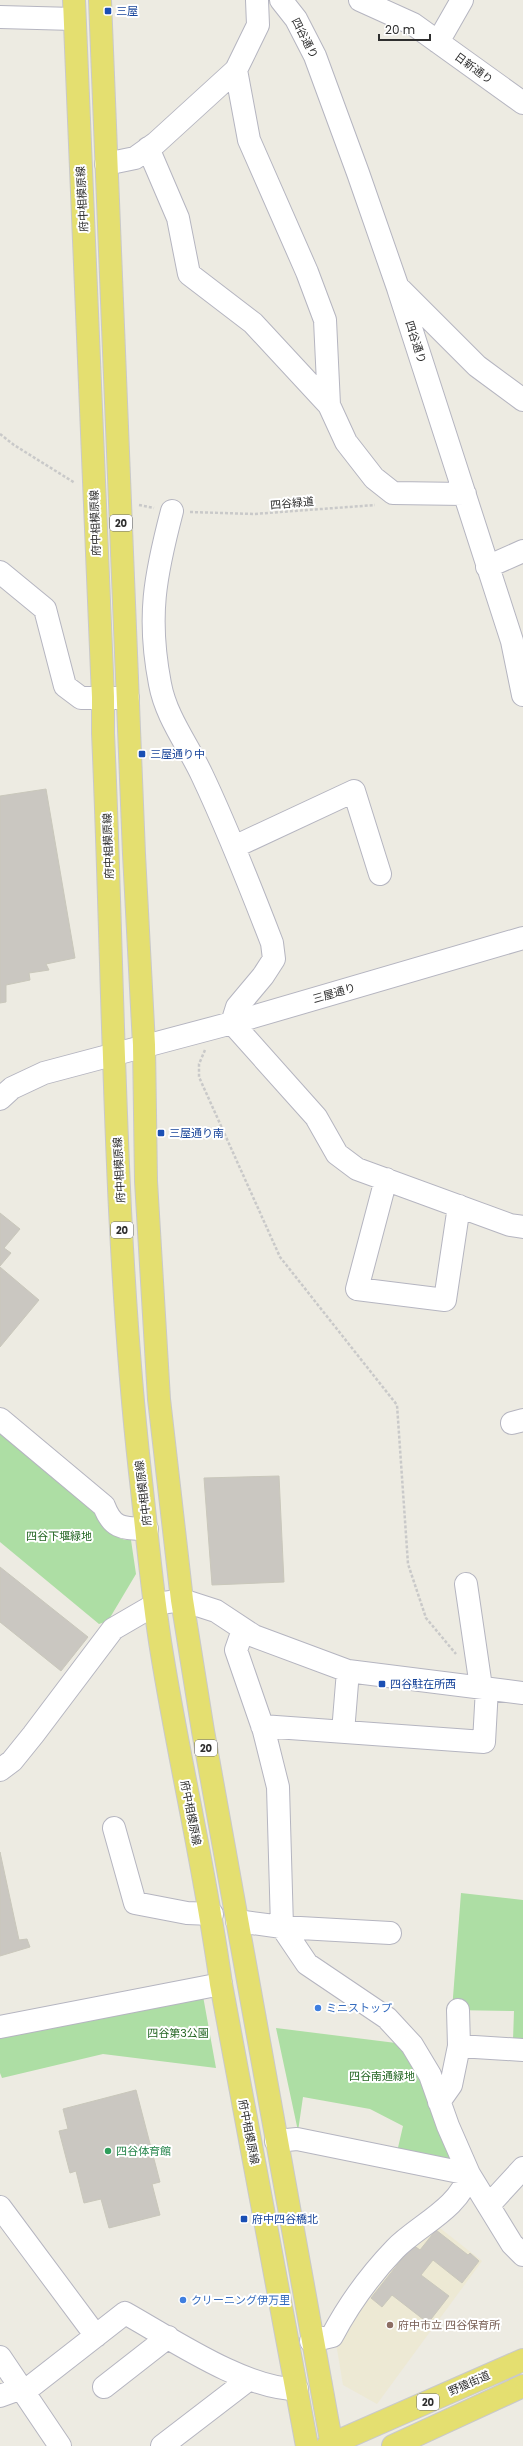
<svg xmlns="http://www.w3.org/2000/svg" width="523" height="2446" viewBox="0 0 523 2446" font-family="Poppins,'Noto Sans JP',sans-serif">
<rect width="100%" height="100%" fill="#edebe2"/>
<!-- education -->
<path fill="#ede9d4" d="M436,2225L482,2261L377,2404L343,2385L336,2343L401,2252Z"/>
<!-- green -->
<path fill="#addea4" d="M0,1431L98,1512C105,1526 113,1541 131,1540L136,1574L108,1621L99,1624L0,1542Z
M461,1893L523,1900V2041L513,2040L514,2011L452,2010Z
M203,1996L216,2068L103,2054L2,2078L0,2073V2036Z
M276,2028L404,2044L461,2164L397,2152L403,2126L370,2109L303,2097L298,2131Z"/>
<!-- building -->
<path fill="#cac7c1" stroke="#c9c7bb" d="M46,789L75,958L46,964L49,970L29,973L30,980L6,985V1002L0,1003V796Z
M0,1213L20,1229L4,1248L11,1253L0,1266Z
M0,1267L39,1300L0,1347Z
M279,1476L284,1582L212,1585L204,1478Z
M0,1567L88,1637L61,1671L0,1622Z
M0,1852L19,1940L27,1939L30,1947L0,1956Z
M136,2090L160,2182L152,2184L160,2215L109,2228L101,2199L84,2203L76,2171L70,2173L59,2131L68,2129L63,2109Z
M436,2230L468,2255L470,2253L479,2261L462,2283L433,2260L421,2275L449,2296L428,2323L392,2295L382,2307L371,2298L413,2245L420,2250Z"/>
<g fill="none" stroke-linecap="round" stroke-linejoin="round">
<!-- minor casing -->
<g stroke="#b5b5c0" stroke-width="24">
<path id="minor" d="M281,0L296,19L315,56L358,173L398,288L512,641L523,695
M360,0L413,24L523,103
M0,17L74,19
M438,42L462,0
M236,70L249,140L307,272L325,320L329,405L346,442L374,478L393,493L465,494
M148,148L178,218L189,274L253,323L329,405
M106,164L135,158L156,143L236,70L258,25L257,0
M401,290L477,366L523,400
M172,511C155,576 147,617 160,684C166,717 188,745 202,775C228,830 250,886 272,943L274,959L263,976L237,1007L232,1023L316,1117L337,1154L357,1169L510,1225L523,1227
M487,567L523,551
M0,572L45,609L65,686L81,698H128
M234,847L354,791L380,874
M0,1099L12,1088L44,1073L232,1023L523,938
M386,1179L357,1289L445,1300L459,1206
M0,1419L104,1506C113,1530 124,1528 147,1529
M512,1423L523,1420
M466,1584L481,1687
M243,1630L236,1650L264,1731L278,1787L282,1927L307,1964L387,2018L412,2045L430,2075L448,2126L469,2174L512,2244L523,2255
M262,1726L484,1742L487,1688
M343,1732L348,1671
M0,1770L12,1761L33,1735L113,1629L156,1604L182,1600L216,1611L254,1636L348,1671L523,1693
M114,1828L135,1903L187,1913L212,1914
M237,1921L282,1927L390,1933
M458,2010L459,2046
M0,2027L221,1984
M439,2102L451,2085L459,2046L523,2050
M276,2141L297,2139L469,2174
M489,2205L523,2168
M0,2207L96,2336
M311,2341L332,2336C349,2304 370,2275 395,2249C417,2226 460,2208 469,2174
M0,2357L60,2446
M104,2387L168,2337
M25,2391L125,2313C170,2338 246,2390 297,2389
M0,2396L22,2388
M162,2446L248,2380"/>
</g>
<!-- major casing -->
<g stroke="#c9c9c9" stroke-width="24">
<path id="major" d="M74,0L103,697V733C114,979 113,1227 140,1472C147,1533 152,1594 162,1654C180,1765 206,1874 221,1984L307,2446
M100,0L134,854L144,1045L146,1181L159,1399L182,1600L203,1731L332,2446
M327,2446L523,2360
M393,2446L523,2386"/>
</g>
<!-- path -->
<path stroke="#c9c9c9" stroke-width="2.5" stroke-dasharray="3 2" stroke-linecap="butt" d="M0,434L14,445L75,483
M139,505L154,508
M190,512L254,514L375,505
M205,1050L199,1064V1077L280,1257L397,1405L408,1564L426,1618L456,1654"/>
<!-- minor -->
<use href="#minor" stroke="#fff" stroke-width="22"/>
<!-- major -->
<use href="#major" stroke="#e4df70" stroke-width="22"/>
</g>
<!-- markers -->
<g fill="#1a4fb4" stroke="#fff" stroke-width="1.5">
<rect x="104" y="7" width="8" height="8" rx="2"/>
<rect x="138" y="750" width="8" height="8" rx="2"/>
<rect x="157" y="1129" width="8" height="8" rx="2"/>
<rect x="378" y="1680" width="8" height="8" rx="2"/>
<rect x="240" y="2215" width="8" height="8" rx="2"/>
</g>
<g fill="#3f7fe0" stroke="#fff" stroke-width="1.5">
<circle cx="318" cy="2008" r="4"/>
<circle cx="183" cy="2300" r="4"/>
</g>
<circle fill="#2e9e5b" stroke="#fff" stroke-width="1.5" cx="108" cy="2151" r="4"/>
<circle fill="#8d6e63" stroke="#fff" stroke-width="1.5" cx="390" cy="2325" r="4"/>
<g text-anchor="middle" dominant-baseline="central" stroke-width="4" stroke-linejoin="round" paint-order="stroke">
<!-- shield labels -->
<g fill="#fff" stroke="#6d6d6d" stroke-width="1">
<rect x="110" y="515" width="22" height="16" rx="3"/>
<rect x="111" y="1222" width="22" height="16" rx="3"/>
<rect x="195" y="1740" width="22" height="16" rx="3"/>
<rect x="417" y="2394" width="22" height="16" rx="3"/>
</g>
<g font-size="10" font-weight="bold" fill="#2e2e2e">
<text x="121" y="523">20</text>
<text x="122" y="1230">20</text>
<text x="206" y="1748">20</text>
<text x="428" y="2402">20</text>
</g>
<!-- transit labels -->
<g font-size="11" fill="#164399" stroke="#fff" text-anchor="start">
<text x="116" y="11">三屋</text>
<text x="150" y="754">三屋通り中</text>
<text x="169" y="1133">三屋通り南</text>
<text x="390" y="1684">四谷駐在所西</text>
<text x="252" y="2219">府中四谷橋北</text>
</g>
<!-- street labels -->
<g font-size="11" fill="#2e2e2e" stroke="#fff">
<text transform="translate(305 38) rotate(63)">四谷通り</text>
<text transform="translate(474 68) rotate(36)">日新通り</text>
<text transform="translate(82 199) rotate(-93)">府中相模原線</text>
<text transform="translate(416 342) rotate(72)">四谷通り</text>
<text transform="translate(292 503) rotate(-5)">四谷緑道</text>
<text transform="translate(95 523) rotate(-92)">府中相模原線</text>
<text transform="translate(108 846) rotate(-92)">府中相模原線</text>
<text transform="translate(334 993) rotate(-16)">三屋通り</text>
<text transform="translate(119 1170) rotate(-93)">府中相模原線</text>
<text transform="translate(143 1493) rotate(-97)">府中相模原線</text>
<text transform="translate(191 1813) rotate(79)">府中相模原線</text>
<text transform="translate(249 2132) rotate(79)">府中相模原線</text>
<text transform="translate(469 2383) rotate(-24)">野猿街道</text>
</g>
<!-- park labels -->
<g font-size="11" fill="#246623" stroke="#fff">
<text x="59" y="1536">四谷下堰緑地</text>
<text x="178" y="2033">四谷第3公園</text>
<text x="382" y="2076">四谷南通緑地</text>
</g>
<!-- shop labels -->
<g font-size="11" fill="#366cbe" stroke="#fff" text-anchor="start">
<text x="326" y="2008">ミニストップ</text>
<text x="191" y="2300">クリーニング伊万里</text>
</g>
<!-- leisure labels -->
<g font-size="11" fill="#27864d" stroke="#fff" text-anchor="start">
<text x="116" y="2151">四谷体育館</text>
</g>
<!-- education labels -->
<g font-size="11" fill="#785e54" stroke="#fff" text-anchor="start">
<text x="398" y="2325">府中市立 四谷保育所</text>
</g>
</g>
<!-- scale -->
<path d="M379 34v6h51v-6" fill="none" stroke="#2e2e2e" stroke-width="2"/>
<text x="385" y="34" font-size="12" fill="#2e2e2e" stroke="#ffffff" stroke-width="3" paint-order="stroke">20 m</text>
</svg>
